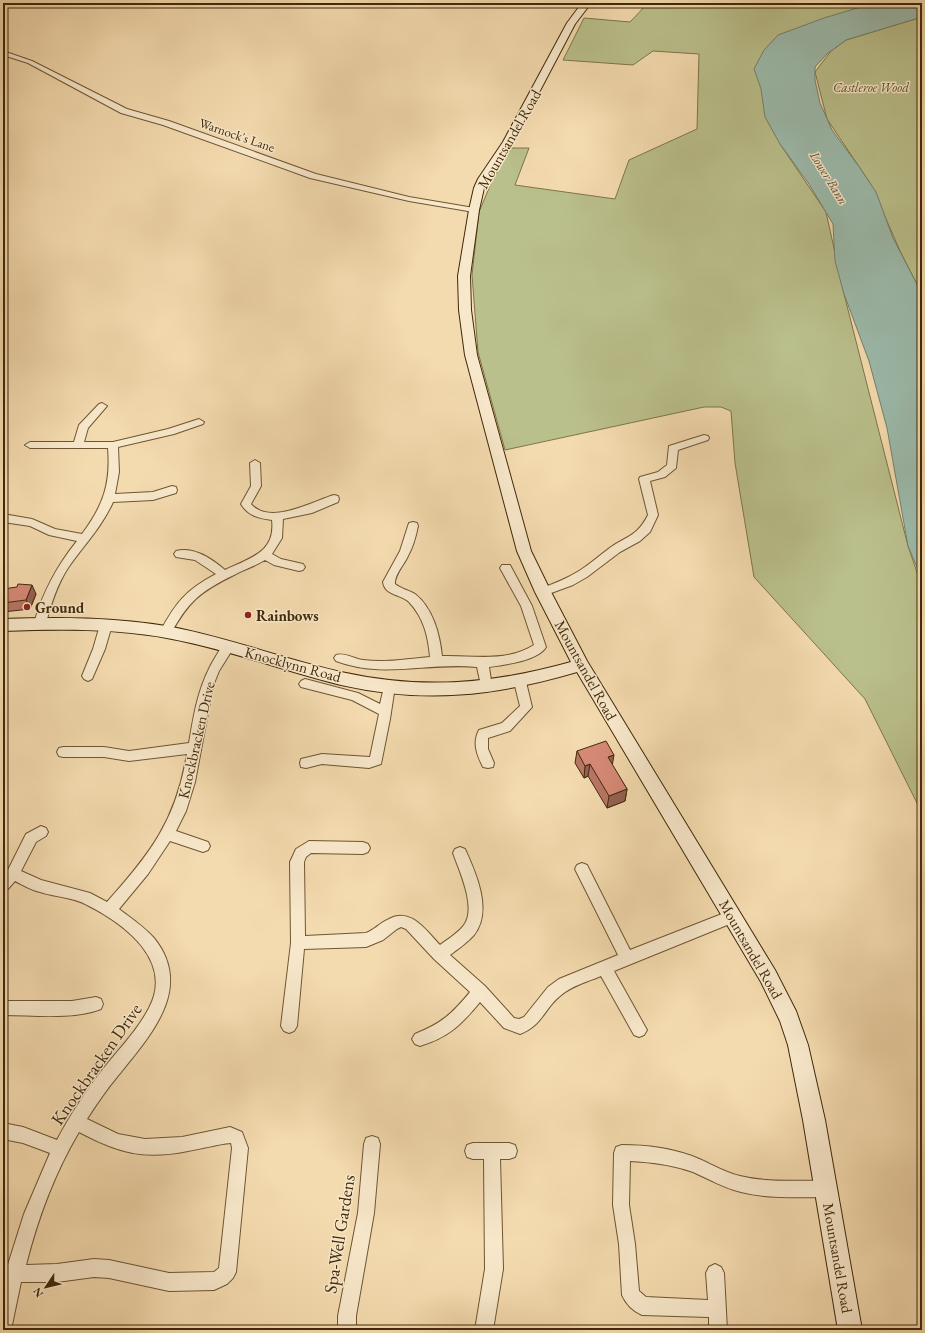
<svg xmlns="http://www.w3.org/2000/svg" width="925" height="1333" viewBox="0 0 925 1333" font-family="'EB Garamond',serif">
<rect width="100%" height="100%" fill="#f4dbaf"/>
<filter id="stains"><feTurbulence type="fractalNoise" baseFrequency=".005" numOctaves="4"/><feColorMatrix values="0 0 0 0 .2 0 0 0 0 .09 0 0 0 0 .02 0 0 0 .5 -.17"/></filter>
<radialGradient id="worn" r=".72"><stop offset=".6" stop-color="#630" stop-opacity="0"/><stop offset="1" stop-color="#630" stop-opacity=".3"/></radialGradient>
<!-- green -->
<path fill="#bac08c" stroke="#7d744a" d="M648,3H875L779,35L766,48L780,144L826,212L844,294L908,546L922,587V813L865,699L754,577L735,463L731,411L721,407H704L505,450L478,352L472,275L479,212L492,181L511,148H529L515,185L615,199L629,160L697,129L699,54L653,51L633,65L563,60L584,18L630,22Z
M922,17V294L901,253L870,183L827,119L815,72L831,51L846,40Z"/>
<!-- water -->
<path fill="#9cbbac" stroke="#77816b" d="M874,3H922V17L846,40L827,54L815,67V80L820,103L832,130L860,168L876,192L893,238L922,294V579L908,546L887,428L869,361L844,294L835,261L833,224L809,184L780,144L765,117L761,89L754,69L764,50L778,35L824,18Z"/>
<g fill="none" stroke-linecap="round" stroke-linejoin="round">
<!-- street casing -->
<g stroke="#6d5632" stroke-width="2">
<path id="street" d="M3,51L32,61L127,109L169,121L316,174L409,197L474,208L478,210L474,212L409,201L310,178L163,125L121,113L28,63L3,55Z
M102,403L107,406L88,428L84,442H113L168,429L199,419L204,422L203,424L174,434L118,447L119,472L115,494L153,492L172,486L176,487L177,490L176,493L153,500L113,502C102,527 83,546 68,568C57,585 51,604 46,623L44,626L40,627L36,626L34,623C43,592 56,567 77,541L49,535L30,526L3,522V514L32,519L55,529L82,534C103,506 111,484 108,448H30L25,445L30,442H74L79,425L99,404Z
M704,435L708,436L709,438L708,440L678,450L676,468L665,477L650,481L658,515L650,532L640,541L620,552L587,577L573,585L543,596L539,595L537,592L539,589C553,584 566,579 579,571C590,564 600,555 611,547C629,535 637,536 648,515L639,479L640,477L658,472L667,465L669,446Z
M255,460L260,463L261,486L251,504C270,526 313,501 334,495L338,496L339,499L338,502L312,513L283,519L282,538L272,554L281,559L303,564L305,567L303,570L299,571L274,565L265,560C255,566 244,570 234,575C199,592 188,602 170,635L166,636L162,635L160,632C176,602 186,590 216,574L195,560L176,557L174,554L176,551C194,546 212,559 225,570C249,558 276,553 272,520C259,518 248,516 241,504L251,486L250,463Z
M413,522L417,523L418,526C416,536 413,547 408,556C404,565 394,575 395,584C401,589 409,590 415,594C433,608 440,635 442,656C472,655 505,663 534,645L521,606L500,568L502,565H510L532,606L546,647C538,661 503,665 489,667L492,687L490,690L486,692L482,690L477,667C427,662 384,679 336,661L334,658L336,655C344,652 354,659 363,660C385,663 408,659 430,657C428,636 424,618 409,602C401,594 385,596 383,582L400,551L408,526L409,523Z
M106,621L110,622L112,625L105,649L92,679L88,681L84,679L82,676L93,649L100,625L102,622Z
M228,642L232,644L234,647L219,671L213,686L195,782L186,811L176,831L208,842L210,846L208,850L203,852L170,841L148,874L119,909C131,918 144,927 154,938C195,989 149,1037 117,1077C106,1090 96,1105 87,1119L118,1134L145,1139L182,1137L230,1127L242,1132L248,1148L236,1272L233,1278L227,1284L214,1290L169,1291L109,1278L94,1277L57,1282H21L12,1325L10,1330H3V1287L5,1274L24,1214L50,1153L23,1143L3,1139V1123L23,1127L57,1140C70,1115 86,1091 103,1069C119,1049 137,1031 149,1008C174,961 125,924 87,905C73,897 55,897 40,892C31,890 23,885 15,881L8,889L3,891V875L8,870L26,834L41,826L46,828L48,832L46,836L36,842L21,871L41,880L90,893L107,902C151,853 176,820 187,754L129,761L104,757H63L59,756L57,752L59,748L63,747H104L129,751L189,743C194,712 199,683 216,656C220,650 222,644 228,642ZM79,1132C119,1153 143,1160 188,1151C202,1149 217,1144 231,1143L232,1148L219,1268L214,1272L169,1273L109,1260L94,1259L57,1264L26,1265C38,1218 54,1174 79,1132Z
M520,677L524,679L526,682L532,707L510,731L488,738V749L494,763L493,767L488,768L483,767C477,755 472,743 479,730L502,723L520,706L514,682L516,679Z
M305,679L358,693L380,704L385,683L389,681L393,683L395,686L390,719L381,764L369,768L322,764L306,768L301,767L300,763L301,759L322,754L370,757L379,714L352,700L301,687L299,684L301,681Z
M309,841L363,842L368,844L370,848L368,852L363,854L311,853L306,857L304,862L305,936L366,933C374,930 379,924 387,920C410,906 425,929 440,945C448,939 458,933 464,925C477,908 459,870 453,853L455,849L460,847L465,849C476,873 493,911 474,935C468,942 458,949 450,955L485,986L514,1018L519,1019L524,1017L548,987L559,979L618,955L575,869L577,865L582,863L587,865L630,950L732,910L737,911L739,916L737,921L614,971L647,1030L644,1035L639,1037L634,1035L601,976C587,982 571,986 560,996C543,1010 543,1025 520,1034L504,1028L480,1002C461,1025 449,1037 420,1046L415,1044L412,1039L415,1034C442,1023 452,1014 470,992L434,959L406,929L401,927L397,929L383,940L366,947L304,949L297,1026L294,1031L289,1033L284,1031L281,1026L291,943L290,862L296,849Z
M96,997L101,999L103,1004L101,1009C73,1020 33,1015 3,1015V1001H72Z
M372,1136L378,1138L380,1144L374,1213L356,1316V1330H338V1316L358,1213L364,1144L366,1138Z
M473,1143H509L515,1145L517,1151L515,1157L509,1159H500L503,1269L493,1330H475L485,1269L484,1159H473L467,1157L465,1151L467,1145Z
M622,1145C645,1145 670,1148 692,1156C708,1162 723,1172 740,1176C768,1183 797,1180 826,1181L832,1183L834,1189L832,1195L826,1197C798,1197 769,1199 741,1192C724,1188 709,1179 693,1172C673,1165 651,1162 630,1161L629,1205L635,1244L639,1291L646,1297L708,1300L706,1273L709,1267L715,1264L721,1267L724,1273L727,1330H709V1317L642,1315C633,1311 626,1304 622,1295L619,1244L613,1205L614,1153L616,1147Z"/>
</g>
<!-- secondary casing -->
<g stroke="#402909" stroke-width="2">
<path id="secondary" d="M582,3H591L575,24L513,142L488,179L484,188L479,210L470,276L471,310L477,355L531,551L551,592L587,661L775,970L796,1011L808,1045L825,1120L862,1330H838L803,1120L788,1045L780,1021L761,982L577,672C495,696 426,704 341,685C284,671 230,650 172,639C116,628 59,629 3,631V619C59,617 116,617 172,627C229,638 284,659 341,672C423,690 492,684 571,662L535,592L517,551L465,355L459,310L458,276L469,210L474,188L478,179L503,142L567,23Z"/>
</g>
<!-- street -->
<use href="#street" fill="#f8e8cb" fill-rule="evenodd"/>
<!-- secondary -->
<use href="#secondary" fill="#f8e8cb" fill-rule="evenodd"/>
</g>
<!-- wall -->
<path fill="#b97666" stroke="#402909" d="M3,589L36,594L30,609L3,612Z
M577,751L612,765L627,789L625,801L607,808L588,776L584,778L575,763Z"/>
<!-- shaded-wall -->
<path fill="#966053" stroke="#402909" d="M32,585L36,594L30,609L26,600Z
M614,755L612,767L608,757Z
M590,764L588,776L584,778L585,766Z
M627,789L625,801L607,808L609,796Z"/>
<!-- building -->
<path fill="#d78977" stroke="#402909" d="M18,584L32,585L26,600L3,603V589L17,587Z
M606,741L614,755L608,757L627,789L609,796L590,764L585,766L577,751Z"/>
<!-- markers -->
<g fill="#8f2418" stroke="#f8e8cb" stroke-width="1.5">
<circle cx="27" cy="607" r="4"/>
<circle cx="248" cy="615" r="4"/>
</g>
<g text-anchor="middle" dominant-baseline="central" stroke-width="3" stroke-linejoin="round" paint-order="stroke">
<!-- far-park labels -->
<g font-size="13" font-style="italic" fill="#5e4f2a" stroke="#f8e8cb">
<text x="871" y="87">Castleroe Wood</text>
</g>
<!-- far-street labels -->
<g font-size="13" fill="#402909" stroke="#f8e8cb">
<text transform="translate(237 135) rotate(19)">Warnock's Lane</text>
</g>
<!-- far-water labels -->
<g font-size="13" font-style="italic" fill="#574e32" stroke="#f8e8cb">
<text transform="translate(829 178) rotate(58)">Lower Bann</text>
</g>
<!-- street labels -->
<g font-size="15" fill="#402909" stroke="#f8e8cb">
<text transform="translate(509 139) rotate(-60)">Mountsandel Road</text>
<text transform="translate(293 664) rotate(15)">Knocklynn Road</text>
<text transform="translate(586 670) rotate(61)">Mountsandel Road</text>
<text transform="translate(196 740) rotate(-77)">Knockbracken Drive</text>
<text transform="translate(751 949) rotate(60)">Mountsandel Road</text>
<text transform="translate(838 1258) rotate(80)">Mountsandel Road</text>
</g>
<!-- poi labels -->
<g font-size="15" font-weight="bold" fill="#402909" stroke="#f8e8cb" text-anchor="start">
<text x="35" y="607">Ground</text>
<text x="256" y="615">Rainbows</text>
</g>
<!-- near-street labels -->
<g font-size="18" fill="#402909" stroke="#f8e8cb">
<text transform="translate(96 1064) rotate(-55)">Knockbracken Drive</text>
<text transform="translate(339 1234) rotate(-81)">Spa-Well Gardens</text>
</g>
</g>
<!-- margin -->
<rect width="925" height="1333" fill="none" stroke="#f4dbaf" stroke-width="16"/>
<rect x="4" y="4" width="917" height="1325" fill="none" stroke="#402909" stroke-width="2"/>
<rect x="8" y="8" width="909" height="1317" fill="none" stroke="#402909"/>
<!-- north arrow -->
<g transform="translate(46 1287) rotate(235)" stroke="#f8e8cb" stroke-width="3" paint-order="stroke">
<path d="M0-3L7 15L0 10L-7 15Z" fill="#402909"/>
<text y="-6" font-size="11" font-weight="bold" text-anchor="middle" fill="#402909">N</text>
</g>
<rect width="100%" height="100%" filter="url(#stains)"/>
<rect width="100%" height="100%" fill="url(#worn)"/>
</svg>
